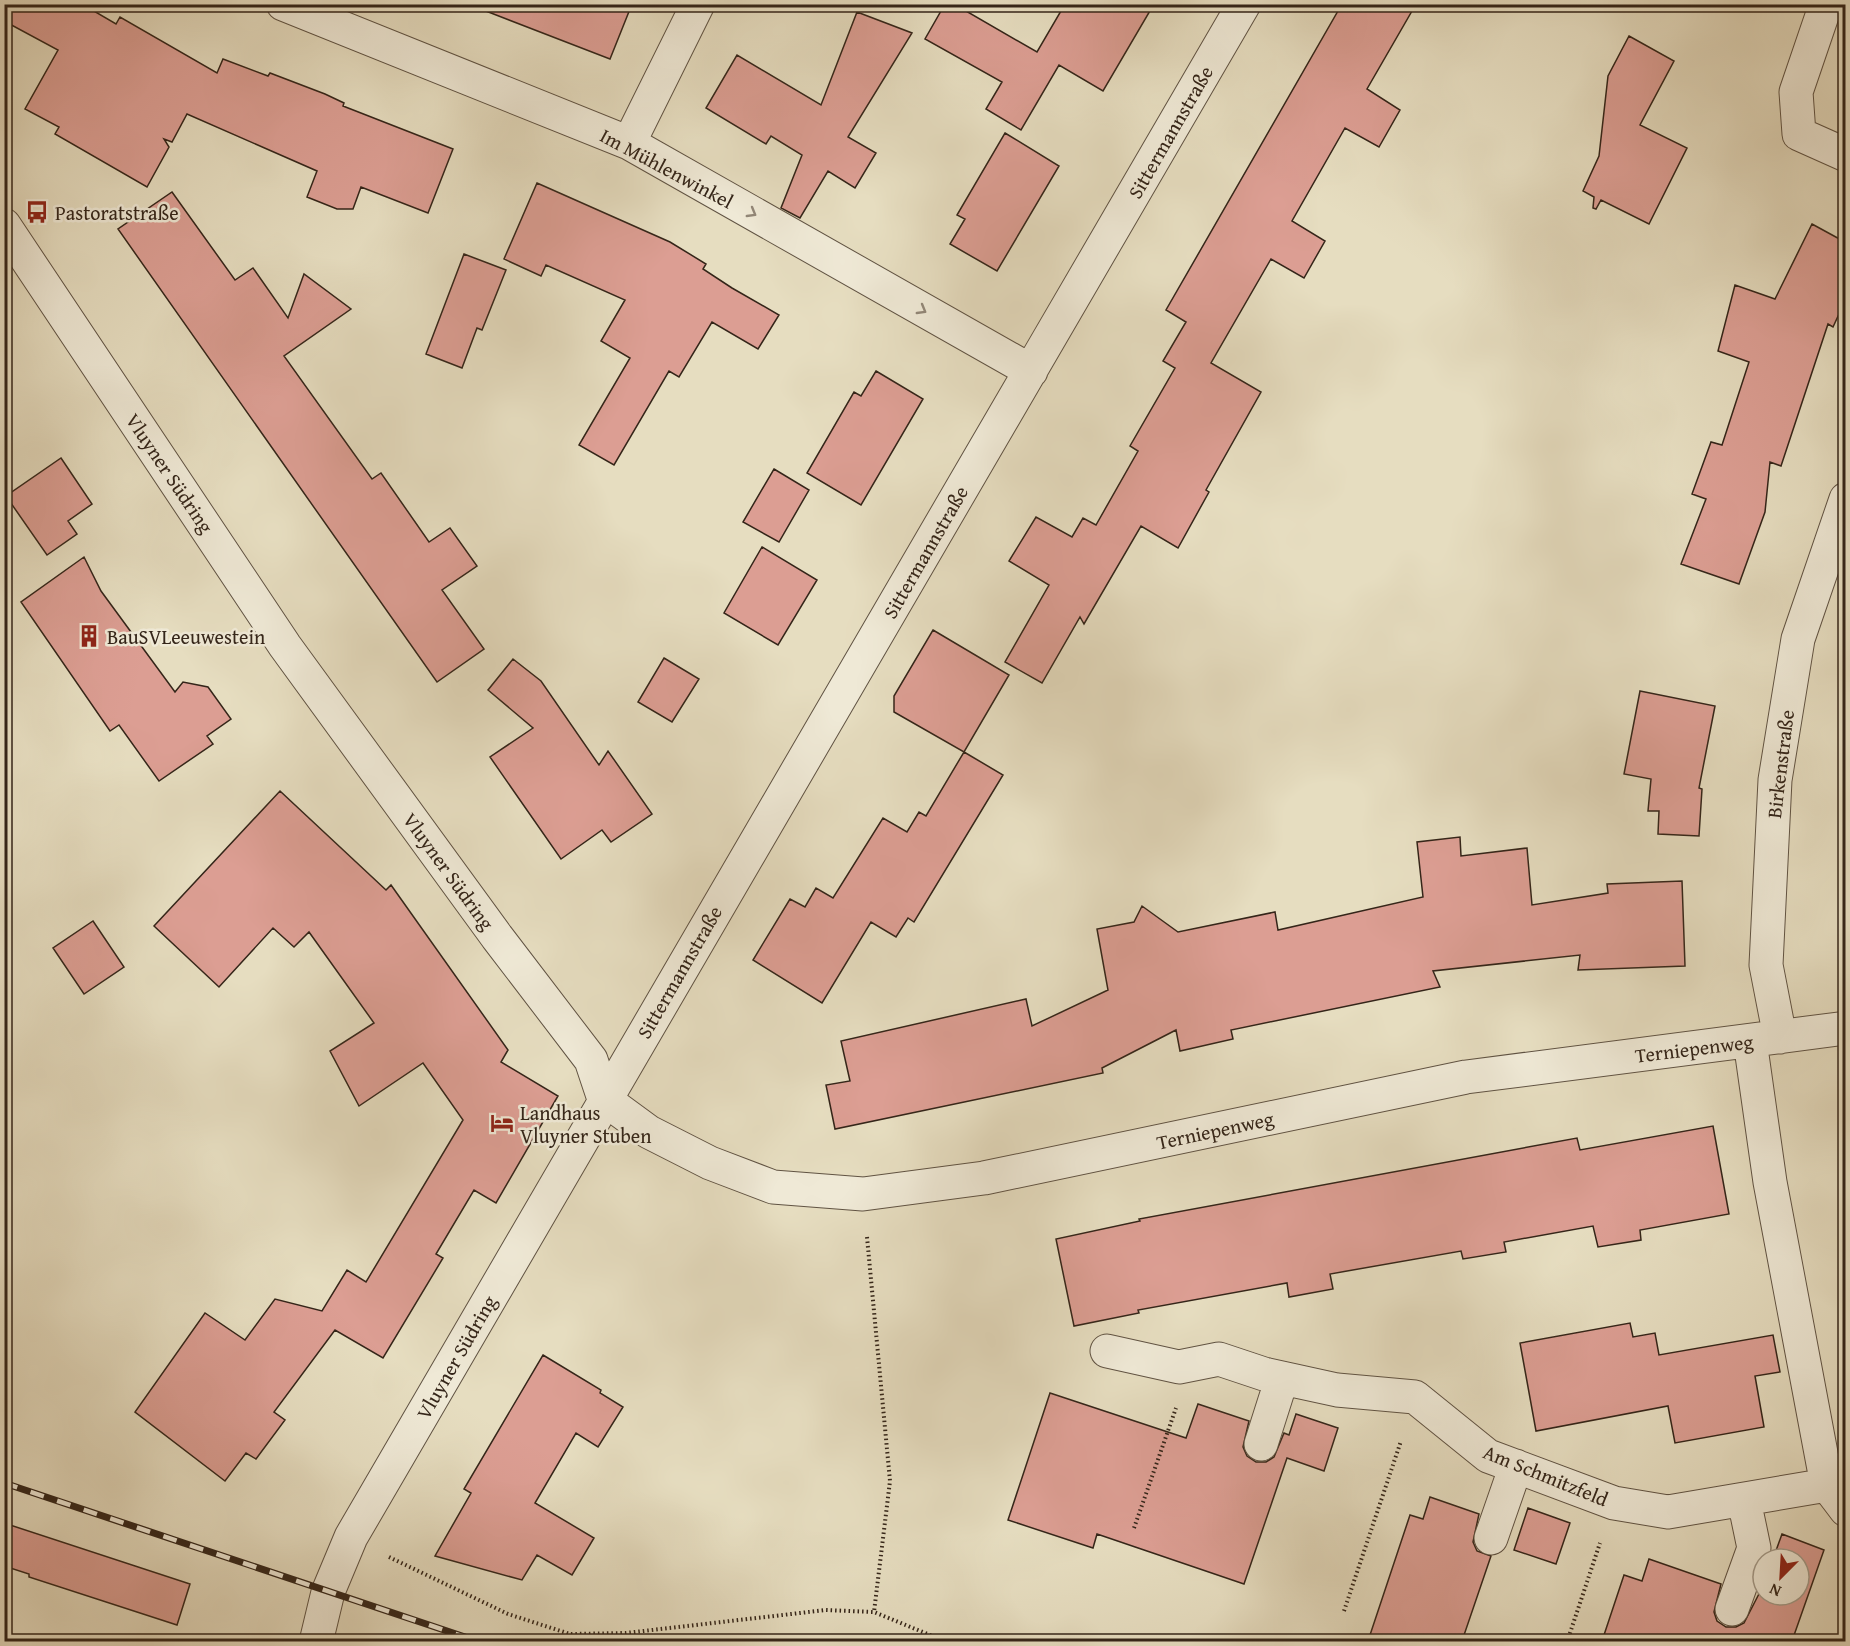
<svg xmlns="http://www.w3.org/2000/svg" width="1850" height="1646" viewBox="0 0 1850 1646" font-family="'Gentium Book Plus',serif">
<rect width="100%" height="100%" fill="#e6ddc0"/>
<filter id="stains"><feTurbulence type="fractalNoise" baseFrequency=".00333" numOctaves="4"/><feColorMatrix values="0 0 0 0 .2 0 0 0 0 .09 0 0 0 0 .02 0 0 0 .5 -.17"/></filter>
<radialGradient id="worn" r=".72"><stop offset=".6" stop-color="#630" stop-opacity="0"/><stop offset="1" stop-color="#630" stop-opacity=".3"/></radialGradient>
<!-- building -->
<path fill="#dc9e93" stroke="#342519" stroke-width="1.5" d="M4,4H82L116,24L120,17L217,73L223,59L268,76L270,73L325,94L344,103L343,106L453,149L428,213L361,187L353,209H337L307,197L317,171L187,114L172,142L164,139L169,147L147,187L55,134L59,127L25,109L58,50L4,21Z
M478,4H632L610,59L478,8Z
M945,4H954L1037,52L1065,4H1154L1103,91L1059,65L1021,130L986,109L1002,82L925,39Z
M1342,4H1416L1367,89L1400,110L1379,147L1345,128L1292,221L1325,241L1304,278L1271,259L1211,363L1261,392L1206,490L1209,492L1178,548L1141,526L1084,624L1080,617L1042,683L1005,662L1049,585L1009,561L1036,517L1072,537L1083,518L1096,525L1138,451L1130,446L1175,368L1163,361L1186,322L1166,310Z
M857,12L912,33L848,137L876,153L855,188L828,171L800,218L781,208L802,155L771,136L766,144L706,108L737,55L821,105Z
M1629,36L1674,61L1640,125L1687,148L1649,224L1601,200L1596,209L1593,208L1594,197L1583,191L1599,156L1608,76Z
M1005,133L1059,166L997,271L950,244L965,219L957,215Z
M537,183L670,242L706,264L703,269L732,288L779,315L758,349L712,322L679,377L669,371L614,465L579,445L630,358L601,341L625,300L546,265L541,276L504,259Z
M172,192L235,280L253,268L288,318L304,274L351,309L284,356L372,479L381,473L429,542L450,528L477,566L442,590L484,649L437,682L118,229Z
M1812,224L1845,242V301L1833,327L1828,324L1781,466L1770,462L1765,512L1739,584L1681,564L1706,499L1692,494L1711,442L1722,445L1749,362L1718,351L1735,285L1775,299Z
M464,254L506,270L482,330L477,328L462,368L426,354Z
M876,371L923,399L861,505L807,473L854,392L861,396Z
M61,458L92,504L68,521L77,534L47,555L6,496Z
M774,469L809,490L779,542L743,522Z
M762,547L817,580L778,645L724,613Z
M84,557L101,591L175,692L183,682L208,687L231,719L207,736L213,744L159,781L119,725L110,731L21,602Z
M933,630L1009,675L964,752L894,712V696Z
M664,658L699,679L672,722L638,702Z
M513,659L541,681L599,765L608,751L652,814L611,842L602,830L561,859L490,757L533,728L488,690Z
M1640,691L1715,706L1699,788L1702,789L1699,836L1658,834L1659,811H1648L1651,779L1624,774Z
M964,752L1003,775L914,922L908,918L896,937L871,922L822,1003L753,960L790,899L805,907L816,888L833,898L883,818L907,832L919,812L926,816Z
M280,791L386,890L391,885L508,1050L501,1062L558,1096L496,1203L474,1190L436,1254L443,1258L383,1358L335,1330L274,1412L285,1420L256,1459L246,1453L225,1481L135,1412L205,1313L245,1340L275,1299L322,1311L347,1270L366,1282L463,1120L423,1063L359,1106L330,1051L374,1023L309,932L294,947L273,928L219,987L154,926Z
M1460,837L1461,856L1527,848L1532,905L1608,893L1607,884L1682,881L1685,966L1578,970L1580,955L1433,971L1440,987L1231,1030L1233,1039L1180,1051L1176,1030L1102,1068L1103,1073L835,1129L826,1085L850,1081L841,1041L1026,999L1032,1026L1108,990L1097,929L1134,922L1142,906L1178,932L1275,912L1278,930L1423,897L1417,842Z
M93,921L124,967L84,994L53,948Z
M1713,1126L1729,1214L1640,1230L1641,1240L1598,1247L1593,1226L1504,1242L1506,1252L1463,1259L1461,1251L1330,1274L1333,1289L1289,1297L1287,1283L1138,1310L1139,1313L1074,1326L1056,1239L1140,1221L1139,1219L1577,1138L1580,1150Z
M1630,1323L1633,1337L1655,1333L1659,1355L1773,1335L1780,1372L1755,1376L1764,1427L1675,1443L1668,1406L1536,1431L1520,1343Z
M543,1355L601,1390L600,1393L623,1407L598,1447L576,1433L535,1503L594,1538L572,1575L537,1555L522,1580L435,1556L471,1493L464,1489Z
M1050,1393L1186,1438L1198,1404L1249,1421L1243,1447L1247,1456L1256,1462H1266L1274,1457L1284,1433L1289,1435L1296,1414L1338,1428L1324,1471L1287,1458L1244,1584L1097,1534L1093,1548L1008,1520Z
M1430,1497L1479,1514L1473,1542L1477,1551L1491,1556L1462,1641H1368L1410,1515L1423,1519Z
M1528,1508L1570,1523L1556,1564L1514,1550Z
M4,1523L190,1584L177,1625L29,1577V1574L4,1566Z
M1782,1534L1824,1550L1792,1641H1602L1624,1575L1642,1581L1649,1559L1721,1584L1714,1612L1717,1621L1726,1627H1736L1744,1623L1763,1586V1595H1799V1559H1773Z"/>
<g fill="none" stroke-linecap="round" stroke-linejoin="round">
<!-- minor casing -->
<g stroke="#605343" stroke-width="35">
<path id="minor" d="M283,4L629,143L1031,371
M1826,4L1796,92L1799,134L1846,155
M629,143L698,4
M4,225L285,646L497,937L591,1060L604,1099
M1780,1037L1766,965L1775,780L1798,639L1846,499
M604,1099L649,1132L710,1163L773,1187L863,1194L984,1178L1466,1077L1846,1028
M1107,1351L1179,1367L1219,1359L1264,1374L1337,1390L1415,1397L1488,1456L1614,1503L1668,1512L1827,1485L1770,1182L1750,1041
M1261,1444L1282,1378
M1827,1485L1846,1510
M1491,1538L1516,1466
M1732,1609L1754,1548L1744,1500
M316,1642L328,1592L351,1537L1244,4"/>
</g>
<!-- path -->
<path stroke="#342519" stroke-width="4" stroke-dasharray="1.5 3" stroke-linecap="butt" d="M867,1237L890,1481L874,1612
M1134,1528L1176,1408
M389,1557L508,1614L570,1634L626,1633L826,1610L874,1612L947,1642
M1344,1611L1401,1441
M1567,1642L1600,1543
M1841,1642L1846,1627"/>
<!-- minor -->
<use href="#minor" stroke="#efe9d6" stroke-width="33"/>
<!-- rail casing -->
<g stroke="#342519" stroke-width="7">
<path id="rail" d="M4,1483L480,1642"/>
</g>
<!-- rail -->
<use href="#rail" stroke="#efe9d6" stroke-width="4.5" stroke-dasharray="14" stroke-linecap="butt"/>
</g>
<!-- one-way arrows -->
<defs><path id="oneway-chevron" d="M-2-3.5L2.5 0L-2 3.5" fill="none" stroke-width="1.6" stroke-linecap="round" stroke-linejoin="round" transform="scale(1.5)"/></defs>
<g stroke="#928778">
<use href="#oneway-chevron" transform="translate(752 213) rotate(30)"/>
<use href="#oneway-chevron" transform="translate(922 310) rotate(30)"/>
</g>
<!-- icons -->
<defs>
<g id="bus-bare" transform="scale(1.8)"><path d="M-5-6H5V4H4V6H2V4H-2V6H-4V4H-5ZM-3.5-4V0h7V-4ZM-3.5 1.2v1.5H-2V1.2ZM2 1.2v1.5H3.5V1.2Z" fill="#8f2418" stroke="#efe9d6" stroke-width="2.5" paint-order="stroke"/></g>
<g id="building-bare" transform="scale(1.8)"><path d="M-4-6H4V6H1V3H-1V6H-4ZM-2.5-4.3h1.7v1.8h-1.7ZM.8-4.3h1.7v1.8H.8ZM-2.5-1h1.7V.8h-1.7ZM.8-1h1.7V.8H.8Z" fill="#8f2418" stroke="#efe9d6" stroke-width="2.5" paint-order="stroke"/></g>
<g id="hotel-bare" transform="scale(1.8)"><path d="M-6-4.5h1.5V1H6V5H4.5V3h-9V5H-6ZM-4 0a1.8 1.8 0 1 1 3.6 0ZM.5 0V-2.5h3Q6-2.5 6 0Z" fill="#8f2418" stroke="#efe9d6" stroke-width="2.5" paint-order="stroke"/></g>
</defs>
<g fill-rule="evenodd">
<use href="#bus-bare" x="37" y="212"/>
<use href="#building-bare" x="89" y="636"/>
<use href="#hotel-bare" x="502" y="1123"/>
</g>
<g text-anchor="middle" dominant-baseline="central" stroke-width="5" stroke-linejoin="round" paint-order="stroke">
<!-- street labels -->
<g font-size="20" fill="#342519" stroke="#efe9d6">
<text transform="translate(1170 132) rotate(-60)">Sittermannstraße</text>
<text transform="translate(667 168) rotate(28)">Im Mühlenwinkel</text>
<text transform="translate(170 473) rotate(56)">Vluyner Südring</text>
<text transform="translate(925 552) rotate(-60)">Sittermannstraße</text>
<text transform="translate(1780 764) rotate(-83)">Birkenstraße</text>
<text transform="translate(449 871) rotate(54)">Vluyner Südring</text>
<text transform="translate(679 972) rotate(-60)">Sittermannstraße</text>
<text transform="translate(1694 1048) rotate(-7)">Terniepenweg</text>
<text transform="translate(1215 1130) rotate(-12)">Terniepenweg</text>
<text transform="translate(456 1357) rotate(-60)">Vluyner Südring</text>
<text transform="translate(1546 1475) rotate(22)">Am Schmitzfeld</text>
</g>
<!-- poi labels -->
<g font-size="20" fill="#342519" stroke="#efe9d6" text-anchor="start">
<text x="55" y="212">Pastoratstraße</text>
<text x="107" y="636">BauSVLeeuwestein</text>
<text x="520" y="1112">Landhaus<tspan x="520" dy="23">Vluyner Stuben</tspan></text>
</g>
</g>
<!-- margin -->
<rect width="1850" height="1646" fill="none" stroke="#e6ddc0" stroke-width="24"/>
<rect x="6" y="6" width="1838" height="1634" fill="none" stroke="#342519" stroke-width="3"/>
<rect x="12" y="12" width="1826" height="1622" fill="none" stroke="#342519" stroke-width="1.5"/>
<!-- north arrow -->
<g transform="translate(1781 1577) rotate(204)"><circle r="28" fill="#efe9d6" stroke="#a49b8a" stroke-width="1.5"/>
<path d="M0-4.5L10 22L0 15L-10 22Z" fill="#8f2418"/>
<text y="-9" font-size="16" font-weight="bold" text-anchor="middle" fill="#342519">N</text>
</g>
<rect width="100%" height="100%" filter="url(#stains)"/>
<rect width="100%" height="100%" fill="url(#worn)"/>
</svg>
